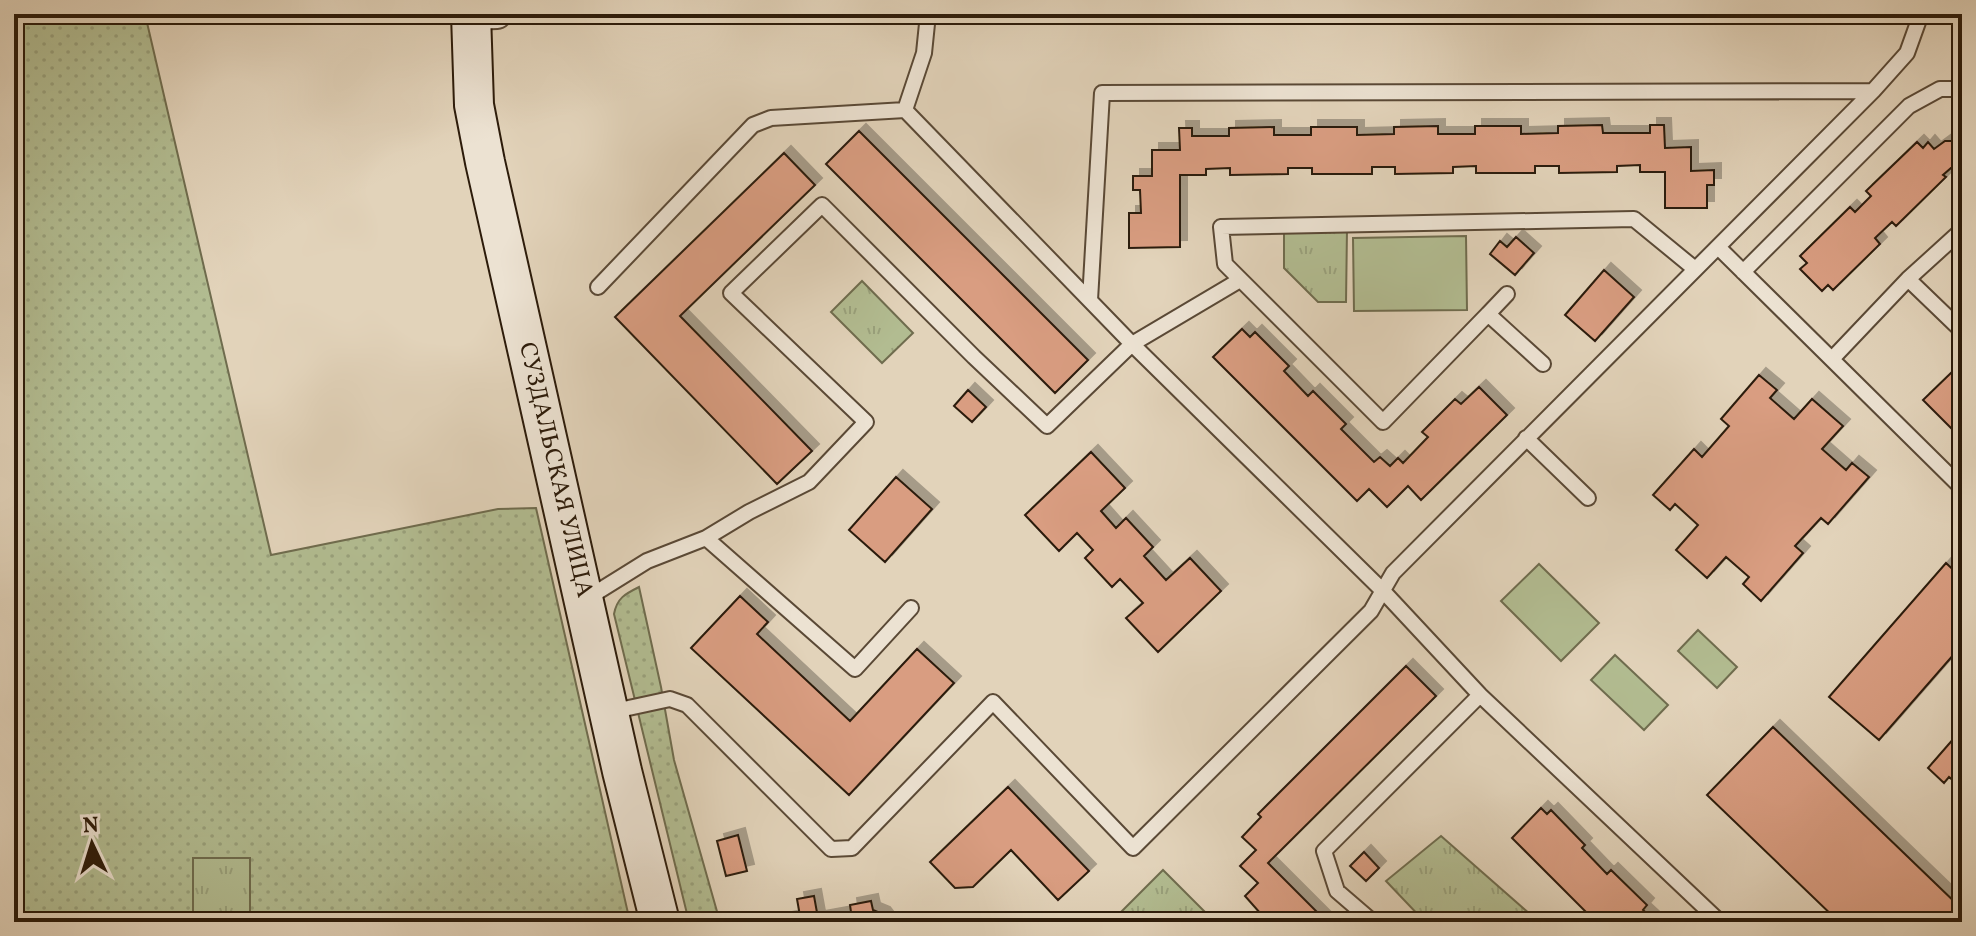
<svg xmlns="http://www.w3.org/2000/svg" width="1976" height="936" viewBox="0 0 1976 936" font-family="Vollkorn,serif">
<defs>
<pattern id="grass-dots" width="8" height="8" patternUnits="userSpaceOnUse" patternTransform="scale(2)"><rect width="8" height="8" fill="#b2bc91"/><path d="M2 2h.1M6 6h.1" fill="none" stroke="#99a17c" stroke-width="1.8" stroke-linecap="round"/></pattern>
<pattern id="park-tufts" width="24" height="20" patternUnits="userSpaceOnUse" patternTransform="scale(2)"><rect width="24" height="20" fill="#b2bc91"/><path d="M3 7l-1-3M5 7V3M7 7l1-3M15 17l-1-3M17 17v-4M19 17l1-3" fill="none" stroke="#99a17c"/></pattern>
<filter id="shadow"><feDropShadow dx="7" dy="-7" stdDeviation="0" flood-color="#0004"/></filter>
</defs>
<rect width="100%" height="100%" fill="#e2d3ba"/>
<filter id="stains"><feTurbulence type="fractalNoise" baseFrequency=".0025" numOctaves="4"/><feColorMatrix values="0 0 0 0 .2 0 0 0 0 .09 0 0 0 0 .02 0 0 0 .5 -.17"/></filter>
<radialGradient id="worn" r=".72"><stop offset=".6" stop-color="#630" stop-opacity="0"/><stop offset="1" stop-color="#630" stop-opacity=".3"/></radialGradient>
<!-- grass -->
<path fill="url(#grass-dots)" stroke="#6f6c4e" stroke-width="2" d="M14,14H145L271,555L498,509L536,508L630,922H14Z
M639,587L661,687L674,760L720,922H689L614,614C617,598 625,594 639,587Z"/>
<!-- park -->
<path fill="url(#park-tufts)" stroke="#6f6c4e" stroke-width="2" d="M1284,229H1347L1346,302H1318L1284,268Z
M862,281L913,333L882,363L831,312Z
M1441,836L1539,922H1425L1386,881Z
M193,858H250V922H193Z
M1163,870L1215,922H1111Z"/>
<!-- pitch -->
<path fill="#b2bc91" stroke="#6f6c4e" stroke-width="2" d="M1466,236L1467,310L1354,311L1353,238Z
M1539,564L1599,623L1561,661L1501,601Z
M1698,630L1737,667L1717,688L1678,651Z
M1615,655L1668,705L1644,730L1591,680Z"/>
<!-- building -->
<path fill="#d99d81" stroke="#2c1b0a" stroke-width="2" filter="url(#shadow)" d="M1602,125L1603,133H1650V125H1664L1665,148L1691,147V171L1714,170V185H1707V208H1665V172H1640V165L1617,166V172L1559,173V166H1535V173H1476V166L1453,167V173L1395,174V167H1372V174H1312V168H1288V174L1230,175V168L1206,169V175H1180V247L1129,248V213H1141L1140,190H1133V176H1152V150H1180L1179,128H1192V136H1229V128L1274,127V135H1311V127H1357V135L1394,134V127L1438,126V134H1475V126H1521V134L1558,133V126Z
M859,131L1088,360L1055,393L826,164Z
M1956,133H1962V167L1951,168L1943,175L1946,177L1896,226L1892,222L1875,238L1880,244L1833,290L1828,285L1822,291L1800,269L1807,263L1800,256L1850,207L1855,212L1871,196L1866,191L1917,142L1923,148L1928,142L1934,149L1945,141H1956Z
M784,153L815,185L680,316L812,451L777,484L615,317Z
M1516,237L1534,253L1515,275L1490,254L1500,241L1507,247Z
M1604,270L1634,297L1595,341L1565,315Z
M1242,329L1250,337L1255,332L1289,366L1284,371L1308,396L1313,391L1346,424L1341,429L1374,462L1380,457L1390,466L1398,458L1403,463L1428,437L1422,432L1455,399L1461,404L1479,387L1507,415L1421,500L1408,486L1387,507L1369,489L1357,501L1213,357Z
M1953,371L1962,378V439L1923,400Z
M1759,375L1777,390L1770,398L1794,419L1812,399L1843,426L1822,449L1846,470L1852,463L1869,477L1828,524L1821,518L1795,546L1803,553L1761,601L1743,584L1749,577L1726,557L1707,578L1676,550L1698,525L1675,504L1670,510L1653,495L1694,449L1702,457L1729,426L1721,419Z
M968,390L986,407L972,422L954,406Z
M1091,452L1125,488L1101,511L1116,528L1126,518L1153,547L1144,556L1166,580L1190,558L1221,591L1158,652L1126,618L1143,603L1120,579L1112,587L1085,558L1093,550L1077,533L1059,551L1025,515Z
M896,477L932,509L885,562L849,530Z
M1946,563L1962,578V645L1879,740L1829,697Z
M740,596L768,622L757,634L850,721L917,649L954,683L849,795L691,648Z
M1406,666L1436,696L1268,863L1327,922H1268L1245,896L1258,883L1240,866L1256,850L1242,837L1261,817L1258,814Z
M1773,727L1962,909V922H1839L1707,795Z
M1962,729V788L1949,777L1944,783L1928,768Z
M1008,787L1089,871L1058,900L1011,850L973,887L955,888L930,862Z
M1541,808L1547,814L1551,810L1585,845L1582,848L1607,874L1611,870L1647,905L1643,910L1656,922H1596L1512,838Z
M738,835L747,871L726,876L717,841Z
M1364,852L1379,868L1366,881L1350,866Z
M814,896L818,918L851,912L850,905L871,901L873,910L883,914L889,922H781L780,920L800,916L797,899Z"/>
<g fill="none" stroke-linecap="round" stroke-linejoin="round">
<!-- lane casing -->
<g stroke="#5a4936" stroke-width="18">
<path id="lane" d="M905,110L924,53L928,14
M1718,247L1962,488
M1743,272L1909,106L1940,89H1962
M1908,279L1962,331
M1240,280L1132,344L1383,591L1480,695L1720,922
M1090,300L1102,93L1873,91
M1488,314L1507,294
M1832,359L1908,279L1962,230
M1543,364L1488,314L1383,422L1225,264L1221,227L1634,219L1695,269
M1526,438L1588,498
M706,538L855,669L911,608
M586,599L647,561L706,538L749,512L809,482L866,422L731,293L822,205L974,357L1047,426L1132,344L905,110L771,118L753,125L598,287
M610,712L670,699L687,705L831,849L852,848L993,702L1133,848L1371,611L1393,573L1873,91L1907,53L1921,14
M1373,922L1337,891L1324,851L1480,695"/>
</g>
<!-- street casing -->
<g stroke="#5a4936" stroke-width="32">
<path id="street" d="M471,15L497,14"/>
</g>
<!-- secondary casing -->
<g stroke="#2c1b0a" stroke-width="42">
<path id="secondary" d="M471,14L474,105L485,162L622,771L660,922"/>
</g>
<!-- lane -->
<use href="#lane" stroke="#ece2d2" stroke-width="14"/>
<!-- street -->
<use href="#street" stroke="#ece2d2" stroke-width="28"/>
<!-- secondary -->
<use href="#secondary" stroke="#ece2d2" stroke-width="38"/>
</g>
<g text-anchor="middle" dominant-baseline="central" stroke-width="7" stroke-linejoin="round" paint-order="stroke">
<!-- street labels -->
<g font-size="24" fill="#2c1b0a" stroke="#ece2d2">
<text transform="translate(555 470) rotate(77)">СУЗДАЛЬСКАЯ УЛИЦА</text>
</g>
</g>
<!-- margin -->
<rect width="1976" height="936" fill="none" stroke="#e2d3ba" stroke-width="48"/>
<rect x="16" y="16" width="1944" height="904" fill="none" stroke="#2c1b0a" stroke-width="4"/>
<rect x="24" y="24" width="1928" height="888" fill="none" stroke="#2c1b0a" stroke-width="2"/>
<!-- north arrow -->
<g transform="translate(92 844) rotate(356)" stroke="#ece2d2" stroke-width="6" paint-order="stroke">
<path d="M0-6L14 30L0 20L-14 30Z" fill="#2c1b0a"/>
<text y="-12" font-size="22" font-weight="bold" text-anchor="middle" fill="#2c1b0a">N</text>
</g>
<rect width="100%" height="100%" filter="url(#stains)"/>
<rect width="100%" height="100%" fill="url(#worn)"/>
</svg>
